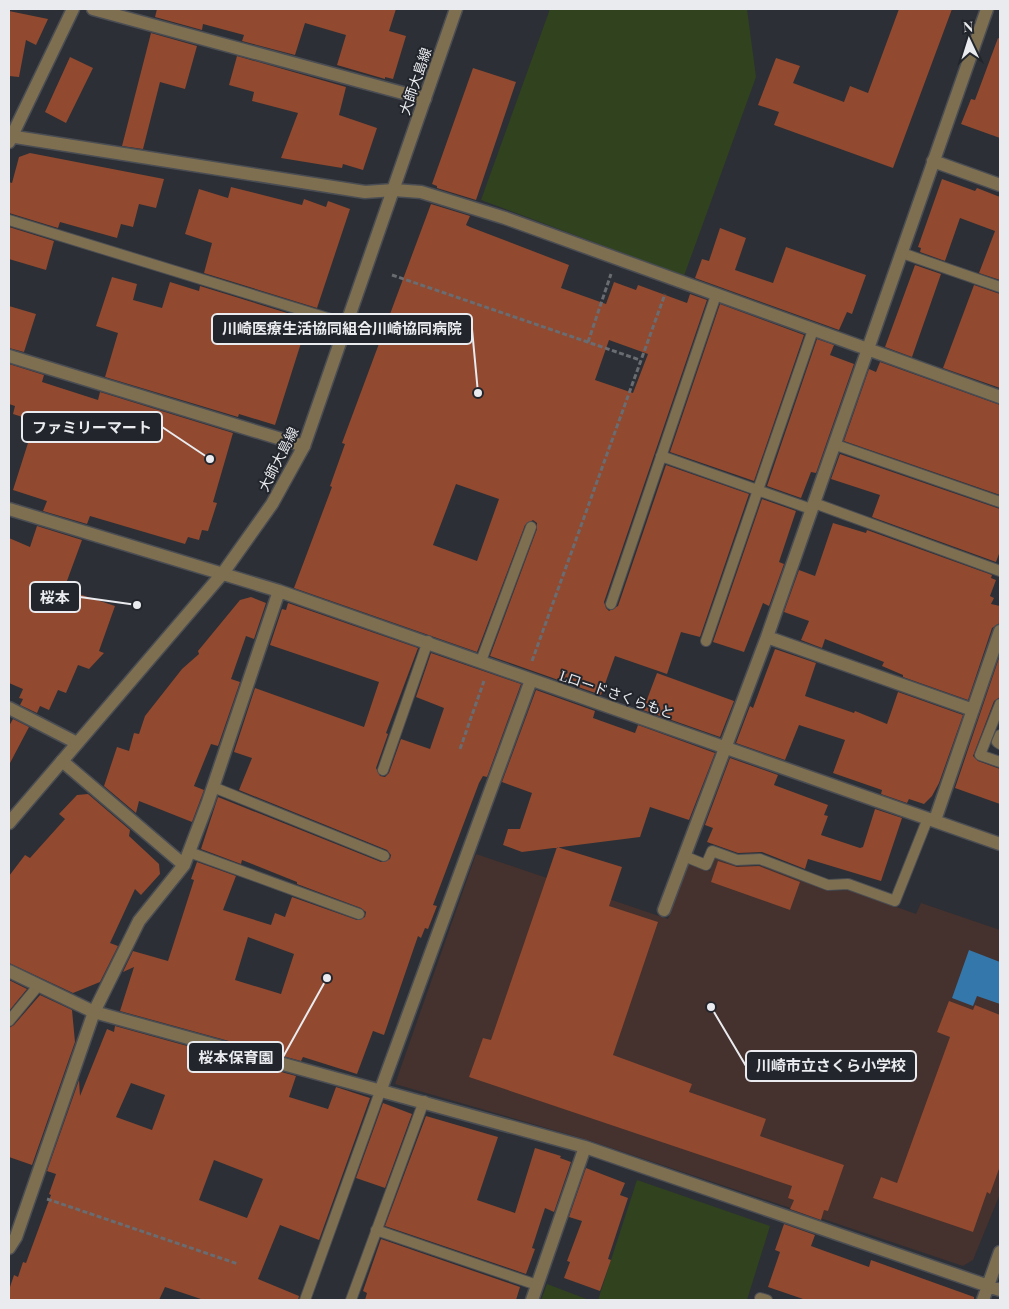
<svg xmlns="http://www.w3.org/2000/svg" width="1009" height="1309" viewBox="0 0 1009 1309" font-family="'Playfair Display','Noto Sans JP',serif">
<rect width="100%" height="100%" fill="#2c2f35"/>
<!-- education -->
<path fill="#45312d" d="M476,854L668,919L689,864L710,871L715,858L738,865L761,866L831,891L850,890L916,914L921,903L1000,930V1194L973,1260L963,1266L588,1140L395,1084Z"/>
<!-- green -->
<path fill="#30431e" d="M550,9H747L756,77L684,276L481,200Z
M637,1180L770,1226L747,1300H598Z
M547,1284L589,1300H541Z"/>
<!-- water -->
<path fill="#3477aa" d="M969,950L1000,962V1004L977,996L973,1006L952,998Z"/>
<!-- building -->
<path fill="#91492f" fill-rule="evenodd" d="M157,9H396L389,31L406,36L393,79L385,77V79L337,65L346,35L305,23L295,55L242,41L244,35L203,24L202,30L155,17Z
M899,9H952L893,168L774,125L779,112L758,105L776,58L800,66L793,83L844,102L850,86L868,93Z
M9,11L48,19L36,45L26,40L19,77L9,76Z
M151,33L197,46L185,89L160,82L143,149L122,146Z
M998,38L1000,39V138L961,124L971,99L975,100Z
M237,56L346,87L339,115L377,128L363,170L343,164L342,168L281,158L298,113L252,101L254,92L229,85Z
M70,57L93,68L66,123L45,112Z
M473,68L516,82L476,200L437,188V186L432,184Z
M30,153L164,179L156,208L139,204L133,227L121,224L117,238L60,222L58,228L9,213V182L12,183L19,157Z
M942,179L975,191L977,188L1000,197V280L979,273L995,231L960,218L945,261L920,252L921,248L918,247Z
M231,187L302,205L304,199L326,207L328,201L350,209L317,308L204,273L212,243L185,234L199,189L228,198Z
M431,204L470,216L466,225L470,227L569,265L561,288L606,304L614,282L636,290L638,285L687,303L690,294L707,300L604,602L606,608L609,611L618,606L666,465L749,494L700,637L681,632L667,674L615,656L601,695L490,656L537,529V523L533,520L525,525L477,652L294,588L332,487L330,486L345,444L342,443ZM609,340L648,354L633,393L595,380ZM456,484L499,499L477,561L433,545Z
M9,227L54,241L46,270L9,259Z
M720,228L746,238L735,270L773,283L786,247L866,275L852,314L847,312L839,330L695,278L702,259L709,261Z
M915,265L941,274L912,357L885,347Z
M112,277L137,284L133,300L162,308L170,282L199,291L200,286L313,321L305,344L301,343L275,425L239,414L238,417L105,377L118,333L96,326Z
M974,285L1000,294V388L943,368Z
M720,304L804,335L754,481L670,452Z
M9,306L36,314L24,352L9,348Z
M817,339L834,345L830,355L854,364L816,473L811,472L801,498L767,486Z
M880,362L1000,405V495L844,441L869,369L876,372Z
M9,364L44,375L42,382L98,400L100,392L233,433L213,502L217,503L208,531L202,530L199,540L188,537L185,544L90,516L87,524L43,511L47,501L13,490L35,421L13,414L15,406L9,404Z
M840,454L1000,509V551L996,562L872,517L880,495L831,479Z
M762,499L796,511L779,562L784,564L769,606L763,603L744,652L713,642Z
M833,523L866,533L867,530L992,575L991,578L996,580L990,596L994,598L991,604L1000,606V623L992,628L968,700L903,677V675L882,666L884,662L825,639L822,648L801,640L809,621L784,612L799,570L815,576Z
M37,526L82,540L64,589L115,606L99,651L104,653L89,669L78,665L66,693L58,690L49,710L40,706L37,713L20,705L23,699L19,698L23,689L9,683V538L30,547Z
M251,597L266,603L254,639L246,636L231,679L240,682L218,746L211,744L194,786L204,790L192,822L139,801L136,813L104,786L117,747L129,751L134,733L139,734L145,716L182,669L199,654L198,651L240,600Z
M288,603L418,648L386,733L388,734L376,768L380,776L385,777L389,773L401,739L430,749L444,708L416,697L431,653L521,684L487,777L483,776L479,783L433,905L437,906L428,929L425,928L421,938L418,936L384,1035L373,1031L357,1074L303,1057L301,1061L120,1011L134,967L123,972L133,951L168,961L194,880L191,879L197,862L236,876L223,910L271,925L275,913L285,917L292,897L357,920L365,917L366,912L361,908L297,884V882L242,860L241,864L201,849L218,797L381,862L390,859L391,855L387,850L239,790L252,758L234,752L255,688L364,727L379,682L270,645L282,609L286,610ZM248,937L294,954L281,994L235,980Z
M775,649L816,663L805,696L854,713L855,711L887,724L898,692L963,715L939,783L932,796L924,804L909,799L907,803L881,794L882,790L833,773L845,740L799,725L785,760L736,743L750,706L753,708Z
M1000,655V697L994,701L973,756L978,761L1000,769V804L955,788Z
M657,673L734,701L720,737L643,710Z
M536,690L595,711L593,718L635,733L638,725L715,753L689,820L650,807L640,837L522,852L503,845L508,829H520L532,793L502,782Z
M13,719L29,727L9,765V726Z
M730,758L778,775L774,785L828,805L824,815L828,816L821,835L860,848L863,847L875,809L902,818L881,881L808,859L805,869L762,852L738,853L707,842L713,828L705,825Z
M88,794L130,830L129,836L159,864L160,874L141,895L135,889L110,943L118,946L100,982L73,993L9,963V876L25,855L30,858L65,819L59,814L77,795Z
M557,847L622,867L609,906L658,922L613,1055L692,1084L689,1092L766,1119L760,1136L844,1165L828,1211L824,1210L821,1220L790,1209L794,1200L788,1198L792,1186L469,1077L483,1038L491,1040Z
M718,861L737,867L759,866L800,882L790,910L711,882Z
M9,980L27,989L9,1011Z
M40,995L72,1010L75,1042L32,1165L9,1157V1028L14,1025Z
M949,1001L973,1010L975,1005L1000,1015V1166L990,1194L987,1192L973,1232L873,1198L881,1177L897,1183L950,1037L937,1032Z
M115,1026L296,1076L289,1097L328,1109L336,1087L370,1098L319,1240L280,1225L258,1279L299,1296L298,1300H204L165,1287L159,1300H9V1290L14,1275L18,1277L23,1262L26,1263L51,1195L49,1194L56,1174L47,1171L79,1080L80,1096L107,1029L114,1032ZM131,1083L165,1095L152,1130L116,1117ZM214,1160L263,1179L247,1218L199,1200Z
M383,1103L412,1114L385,1188L356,1178Z
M426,1116L498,1137L477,1200L515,1213L535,1148L561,1156L560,1158L571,1162L554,1212L545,1208L532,1248L535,1249L526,1274L385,1226Z
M586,1168L625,1183L620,1195L628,1198L608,1259L611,1260L600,1291L564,1278L570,1262L567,1261L582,1221L569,1217Z
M784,1224L815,1235L811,1246L869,1267L871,1260L974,1297V1300H806L768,1287L780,1252L775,1250Z
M381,1239L520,1287L516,1300H365L367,1293L363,1291Z"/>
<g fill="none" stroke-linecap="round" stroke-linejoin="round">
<!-- service casing -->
<g stroke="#4a4d53" stroke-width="12">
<path id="service" d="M9,220L347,324
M902,253L1000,287
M836,445L1000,502
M661,456L811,509
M814,503L1000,571
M611,604L716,295
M706,641L813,330
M481,661L531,527
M1000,704L980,755L1000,762
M1000,735L997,742L1000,744
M383,770L428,641
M213,787L384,856
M189,852L359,914
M684,856L706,865L712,851L737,860L760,859L828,885L848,884L895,901L928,818
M9,1021L38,986
M376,1230L537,1285
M760,1298L767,1300
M305,1300L381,1089
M351,1300L424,1101"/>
</g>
<!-- minor casing -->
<g stroke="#4a4d53" stroke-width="15">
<path id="minor" d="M93,9L425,99
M9,136L365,192L394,190L421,192L505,218L1000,397
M9,142L73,9
M933,161L1000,185
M9,356L304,446
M9,509L279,591L1000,844
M767,637L973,710
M9,708L77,743
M62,761L184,865
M935,820L1000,631
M664,910L767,637L987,9
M9,971L94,1012L585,1147L1000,1290
M381,1089L531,680
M9,1248L16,1237L94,1012L139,921L184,865L208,802L279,591
M532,1300L585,1147
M983,1300L1000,1252"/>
</g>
<!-- tertiary casing -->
<g stroke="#4a4d53" stroke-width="15">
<path id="tertiary" d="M9,823L223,573L272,504L304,446L456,9"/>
</g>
<!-- path -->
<path stroke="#696c71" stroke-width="3" stroke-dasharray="5 2.5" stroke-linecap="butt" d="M392,275L640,360
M588,342L611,274
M532,661L665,294
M460,749L484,681
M47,1199L238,1264"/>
<!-- service -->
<use href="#service" stroke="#7e6f51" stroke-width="10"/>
<!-- minor -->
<use href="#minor" stroke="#7e6f51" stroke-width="12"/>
<!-- tertiary -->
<use href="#tertiary" stroke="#7e6f51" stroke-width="12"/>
</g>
<g text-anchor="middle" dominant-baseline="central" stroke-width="4" stroke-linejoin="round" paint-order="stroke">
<!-- street labels -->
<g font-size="14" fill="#e9ebef" stroke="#22252b">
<text transform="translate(415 81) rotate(-71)">大師大島線</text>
<text transform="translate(278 459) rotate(-63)">大師大島線</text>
<text transform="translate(617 694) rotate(19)">Lロードさくらもと</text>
</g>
</g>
<!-- callouts -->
<path fill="none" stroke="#e9ebef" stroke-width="2" d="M478 393L472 329M210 459L162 427M137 605L80 597M327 978L283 1057M711 1007L746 1066"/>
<g fill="#e9ebef" stroke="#22252b" stroke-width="2">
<circle cx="478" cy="393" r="5"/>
<circle cx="210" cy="459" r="5"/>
<circle cx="137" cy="605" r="5"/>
<circle cx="327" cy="978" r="5"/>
<circle cx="711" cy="1007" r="5"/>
</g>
<g fill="#22252b" stroke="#e9ebef" stroke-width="2">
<rect x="212" y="314" width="260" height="30" rx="5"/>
<rect x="22" y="412" width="140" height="30" rx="5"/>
<rect x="30" y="582" width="50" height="30" rx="5"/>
<rect x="188" y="1042" width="95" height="30" rx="5"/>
<rect x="746" y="1051" width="170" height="30" rx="5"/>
</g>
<g font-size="15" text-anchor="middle" font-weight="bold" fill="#e9ebef">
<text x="342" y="334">川崎医療生活協同組合川崎協同病院</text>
<text x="92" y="433">ファミリーマート</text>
<text x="55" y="603">桜本</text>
<text x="236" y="1063">桜本保育園</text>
<text x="831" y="1071">川崎市立さくら小学校</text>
</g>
<!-- border -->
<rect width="1009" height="1309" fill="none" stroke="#e9ebef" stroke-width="20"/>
<!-- north arrow -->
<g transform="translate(969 40) rotate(356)" stroke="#22252b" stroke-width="4" paint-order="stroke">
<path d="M0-4L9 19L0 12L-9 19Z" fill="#e9ebef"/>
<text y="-8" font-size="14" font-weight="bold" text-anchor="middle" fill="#e9ebef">N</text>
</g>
</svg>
